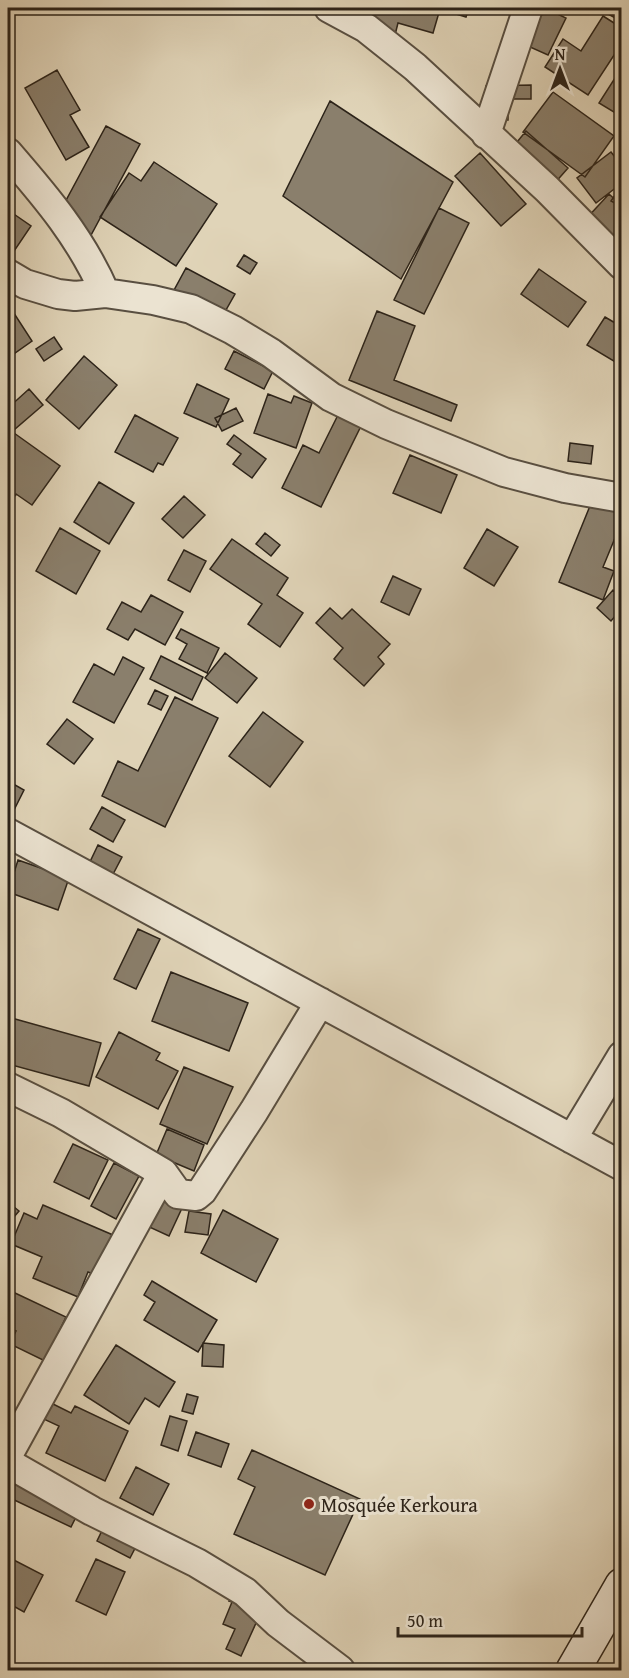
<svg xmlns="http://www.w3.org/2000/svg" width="629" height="1678" viewBox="0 0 629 1678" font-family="'Gentium Book Plus',serif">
<rect width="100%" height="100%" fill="#e0d4b8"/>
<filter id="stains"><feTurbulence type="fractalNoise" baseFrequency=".00333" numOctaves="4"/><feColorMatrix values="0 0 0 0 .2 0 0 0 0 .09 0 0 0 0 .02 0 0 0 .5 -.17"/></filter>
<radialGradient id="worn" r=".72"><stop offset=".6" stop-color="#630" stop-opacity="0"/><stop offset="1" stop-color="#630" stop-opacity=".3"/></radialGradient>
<!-- building -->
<path fill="#8a7f6c" stroke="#2c2319" stroke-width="1.5" d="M364,8H469L466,17L440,9L433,33L398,23L395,35L359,24Z
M538,8H545L566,18L548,55L521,43Z
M597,8H622V20L621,21Z
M603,16L622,28V43L588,95L545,67L563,39L581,51Z
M57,70L80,110L70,115L89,147L66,160L25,88Z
M615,78L622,82V117L599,103Z
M531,85V99H508V120H492L486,106V86Z
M553,92L614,136L585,177L523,132Z
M330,101L453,182L401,279L283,196Z
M106,126L140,144L90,237L56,219Z
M526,131L568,168L554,184L513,147Z
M611,152L622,166V183L596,203L577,178Z
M480,153L526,204L501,226L455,176Z
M154,162L217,204L176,266L100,217L129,173L141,181Z
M622,185V207L611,201Z
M609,194L622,206V253L585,220Z
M439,208L469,223L424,314L394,300Z
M8,210L31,226L8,260Z
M244,255L257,263L250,274L237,266Z
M186,268L235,294L222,317L173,292Z
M539,269L586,302L568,327L521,294Z
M8,304L32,341L8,358Z
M377,311L415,326L394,380L457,405L451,421L349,380Z
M605,317L622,327V366L587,345Z
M54,337L62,349L44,361L36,349Z
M234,351L273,371L264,389L225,369Z
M84,356L117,385L79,429L46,400Z
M197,384L229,399L216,427L184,413Z
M29,389L43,405L8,435V408Z
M268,394L291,403L294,396L312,403L296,448L254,433Z
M236,408L243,421L222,431L215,418Z
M135,415L178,438L163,465L158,463L153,472L115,452Z
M338,415L361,426L321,507L282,488L303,445L319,453Z
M14,433L60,466L32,505L16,494L11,502L8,500V442Z
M234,435L266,459L252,478L233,464L241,454L227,444Z
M570,443L593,446L591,464L568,461Z
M410,455L457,475L441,513L393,493Z
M99,482L134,503L109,544L74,522Z
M184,496L205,515L183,538L162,519Z
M592,501L622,513V521L603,567L614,571L603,600L559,582Z
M60,528L100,551L76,594L36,571Z
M487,529L518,547L494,586L464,568Z
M265,533L280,545L271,556L256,544Z
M232,539L288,578L277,595L303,613L280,647L248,624L262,604L210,569Z
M184,550L206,561L190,592L168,580Z
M393,576L421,589L409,615L381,602Z
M613,590L622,598V608L611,621L597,608Z
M151,595L183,612L165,645L135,629L128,640L107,629L122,602L141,612Z
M330,608L342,619L352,609L390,644L378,657L384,664L364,686L334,659L343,648L316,623Z
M181,629L219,648L207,673L179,659L187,644L176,638Z
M225,653L257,678L237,703L205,678Z
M161,656L203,677L192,700L150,679Z
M123,657L144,668L114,723L73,702L94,664L114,675Z
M155,690L168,696L161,710L148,704Z
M175,697L218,718L165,827L102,796L118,761L138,771Z
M263,712L303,742L270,787L229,756Z
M67,719L93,739L74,764L47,744Z
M8,781L24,790L8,822Z
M102,807L125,820L113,842L90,829Z
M98,845L122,857L111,878L88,866Z
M18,860L69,878L58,910L8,892Z
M138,929L160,939L136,989L114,979Z
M171,972L248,1003L229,1051L152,1021Z
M8,1017L101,1043L89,1086L8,1064Z
M119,1032L160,1053L156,1060L178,1071L158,1109L96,1077Z
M184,1067L233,1087L207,1144L160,1124Z
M167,1129L204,1145L194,1171L156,1155Z
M73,1144L108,1160L89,1199L54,1182Z
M114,1163L139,1176L116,1219L91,1206Z
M154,1177L189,1193L169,1236L134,1220Z
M8,1202L19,1211L8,1224Z
M43,1205L113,1235L96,1275L88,1272L78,1297L33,1278L42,1257L11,1244L24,1213L37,1219Z
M223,1210L278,1239L256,1282L201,1253Z
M189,1211L211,1214L208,1235L185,1232Z
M152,1281L217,1320L198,1352L144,1320L155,1302L144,1295Z
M15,1293L66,1317L45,1361L10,1344L16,1331L8,1328V1308Z
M203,1343L224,1345L223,1367L202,1366Z
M116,1345L175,1382L159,1407L145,1398L129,1424L84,1395Z
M187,1394L198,1397L193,1414L182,1411Z
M43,1399L71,1413L75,1406L128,1431L105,1481L46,1453L59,1426L35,1415Z
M170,1416L187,1421L178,1451L161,1445Z
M196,1432L229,1444L221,1467L188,1455Z
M252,1450L360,1499L325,1575L234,1534L255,1487L238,1479Z
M8,1462L85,1499L71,1527L8,1497Z
M136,1467L169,1484L153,1515L120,1498Z
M110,1514L144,1531L130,1558L97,1541Z
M8,1557L43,1575L24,1612L8,1603Z
M96,1559L125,1572L106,1615L76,1601Z
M232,1596L262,1610L241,1656L226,1649L235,1629L223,1624L232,1602L229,1601Z"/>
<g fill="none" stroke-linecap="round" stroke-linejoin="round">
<!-- minor casing -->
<g stroke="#594f41" stroke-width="32">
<path id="minor" d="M329,8L366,28L415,67L547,189L622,265
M486,134L528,8
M8,153C47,198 81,238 105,293
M8,274L25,284L58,294L75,296L105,293L153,300L191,309L233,330L271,353L331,397L386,424L504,472L565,488L622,498
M8,833L622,1166
M8,1087L61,1113L163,1173L8,1455
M572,1139L622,1056
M163,1173L178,1194L196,1196L202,1191L254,1111L320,1002
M8,1463L92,1511L197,1563L245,1592L278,1623L340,1670"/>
</g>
<!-- secondary casing -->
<g stroke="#2c2319" stroke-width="36">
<path id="secondary" d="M573,1670L622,1585"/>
</g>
<!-- minor -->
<use href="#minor" stroke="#ebe3d1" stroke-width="28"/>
<!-- secondary -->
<use href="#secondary" stroke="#ebe3d1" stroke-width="33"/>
</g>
<!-- markers -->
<circle fill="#8f2418" stroke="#ebe3d1" stroke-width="2" cx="309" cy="1504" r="6"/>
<g text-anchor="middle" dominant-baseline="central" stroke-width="6" stroke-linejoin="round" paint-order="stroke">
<!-- poi labels -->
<g font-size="20" fill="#2c2319" stroke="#ebe3d1" text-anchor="start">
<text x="321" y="1504">Mosquée Kerkoura</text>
</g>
</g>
<!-- margin -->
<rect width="629" height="1678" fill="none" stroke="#e0d4b8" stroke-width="30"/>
<rect x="9" y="9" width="611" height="1660" fill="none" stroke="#2c2319" stroke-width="3"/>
<rect x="15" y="15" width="599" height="1648" fill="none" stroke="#2c2319" stroke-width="1.5"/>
<!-- north arrow -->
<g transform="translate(560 69)" stroke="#ebe3d1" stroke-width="4.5" paint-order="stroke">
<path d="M0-4.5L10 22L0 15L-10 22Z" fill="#2c2319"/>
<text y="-9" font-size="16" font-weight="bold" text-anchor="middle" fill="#2c2319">N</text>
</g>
<!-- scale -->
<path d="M398 1627v9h184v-9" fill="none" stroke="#2c2319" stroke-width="3"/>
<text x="407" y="1627" font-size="18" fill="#2c2319" stroke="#ebe3d1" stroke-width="4.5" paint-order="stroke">50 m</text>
<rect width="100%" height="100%" filter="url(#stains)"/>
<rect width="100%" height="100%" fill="url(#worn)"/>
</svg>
